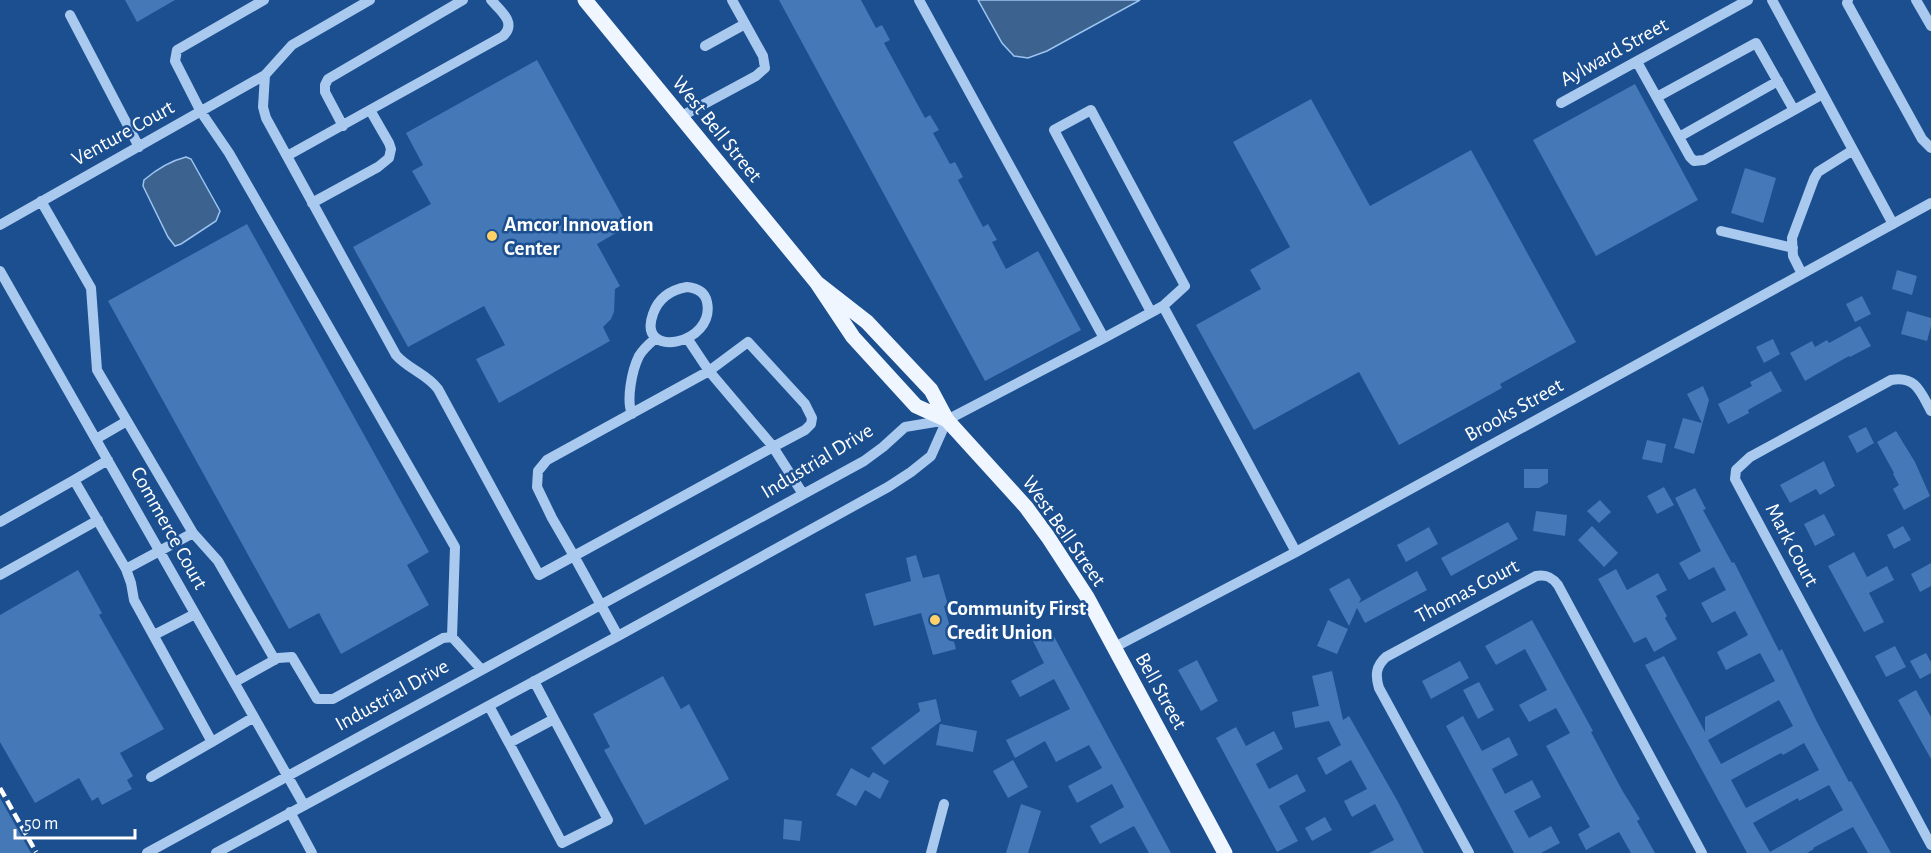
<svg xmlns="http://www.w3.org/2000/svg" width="1931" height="853" viewBox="0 0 1931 853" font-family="'Alegreya Sans',sans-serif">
<rect width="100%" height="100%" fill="#1b4f8f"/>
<!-- water -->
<path fill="#3c6290" stroke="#9cc4f0" stroke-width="1.5" d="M978,0H1140L1047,51L1028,58L1014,56L1002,43Z
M186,157L191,159L220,211L216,221L181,244L175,246L168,237L143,186L144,180C157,169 170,161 186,157Z"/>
<!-- building -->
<path fill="#4478b7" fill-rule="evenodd" d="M125,0H175L137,22Z
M779,0H861L876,28L882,25L890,40L884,43L925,118L930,115L939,130L933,133L950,164L955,162L963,177L958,180L983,227L988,224L997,240L992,242L1006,269L1038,251L1081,330L985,381Z
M537,60L628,226L597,244L620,286L615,289L614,312L611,319L603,327L610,341L499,403L476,359L505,345L484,306L408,347L353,247L431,204L412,171L423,165L406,133Z
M1635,84L1698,200L1596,256L1533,140Z
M1311,99L1370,206L1471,150L1576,342L1500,384L1502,388L1399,445L1359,372L1254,430L1196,325L1261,289L1250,270L1290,247L1233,142Z
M1745,168L1776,178L1763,223L1731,213Z
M247,224L429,552L407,565L429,605L341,654L319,613L289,629L108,301Z
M1897,270L1917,276L1912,295L1892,289Z
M1862,296L1871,314L1855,322L1846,304Z
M1907,311L1931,318V326L1927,341L1901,334Z
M1860,326L1871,346L1850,357L1849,356L1805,381L1790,353L1812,341L1815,347L1827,340L1829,343Z
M1773,339L1780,354L1764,363L1756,347Z
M1771,371L1782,391L1748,410L1749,413L1728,424L1718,404L1752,386L1750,382Z
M1703,386L1709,400L1694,454L1674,448L1683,418L1702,423L1687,394Z
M1866,427L1874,443L1857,453L1848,436Z
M1896,431L1915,462L1930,496L1904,510L1893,489L1899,485L1893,474L1894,473L1877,442Z
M1647,440L1666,444L1662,463L1642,459Z
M1824,461L1835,486L1820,495L1816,489L1790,503L1780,485Z
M1524,469H1548V483L1539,488H1524Z
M1664,487L1674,505L1657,514L1647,496Z
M1695,488L1706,509L1703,510L1732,563L1734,562L1779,651L1782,649L1817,722L1849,782L1851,781L1891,853H1868L1853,827L1813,848L1814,849L1807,853H1747L1665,702L1645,665L1664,656L1705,732V717L1775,681L1760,653L1726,670L1717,652L1748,635L1735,611L1712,623L1701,603L1726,590L1714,567L1689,580L1679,563L1701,551L1675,498ZM1779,700L1793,726L1721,764L1708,740ZM1804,743L1819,770L1746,808L1731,780L1781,753L1783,755ZM1829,785L1843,810L1770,852L1753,823L1798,798L1799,801Z
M1600,500L1611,512L1599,523L1587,511Z
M1536,511L1567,515L1565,536L1533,531Z
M1824,514L1835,535L1815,546L1804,524Z
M1508,522L1518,539L1451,576L1441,558Z
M1592,526L1618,553L1604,567L1578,540Z
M1903,526L1911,540L1894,549L1887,535Z
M1429,527L1438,544L1406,562L1397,545Z
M1854,552L1867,577L1887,566L1894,580L1869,593L1884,622L1864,632L1828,566Z
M916,555L923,578L939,574L948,605L944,606L956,649L933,655L921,613L874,626L865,594L911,581L906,558Z
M1931,563V586L1920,592L1911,574Z
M1616,569L1627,590L1658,573L1667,590L1656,596L1667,616L1665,618L1677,639L1654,652L1646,637L1634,643L1598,579Z
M78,570L102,613L99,615L164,729L120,753L133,776L127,780L132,789L102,805L98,797L92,801L79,778L35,803L0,742V615Z
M1417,571L1427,590L1365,623L1357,608L1349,626L1329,589L1349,578L1361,599L1359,603Z
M1328,620L1348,629L1337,654L1317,646Z
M1532,620L1593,731L1591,732L1622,790L1640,819L1637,821L1655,853H1631L1619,832L1586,850L1578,834L1590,827L1546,746L1570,733L1556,708L1529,722L1519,705L1547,690L1525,649L1496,665L1485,646Z
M1051,631L1124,766L1171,853H1149L1134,826L1100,844L1090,826L1124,807L1112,784L1077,803L1068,786L1102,768L1089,745L1056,762L1045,741L1015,758L1006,740L1070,709L1054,679L1020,697L1011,681L1044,663L1033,641Z
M1895,646L1906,667L1886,677L1875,656Z
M1926,653L1931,662V673L1920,679L1910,661Z
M1197,660L1218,701L1201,711L1178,670Z
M1460,661L1469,678L1431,699L1422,681Z
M1332,671L1343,720L1349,716L1398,802L1424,853H1369L1394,840L1375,804L1352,817L1344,801L1367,789L1351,760L1326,775L1317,758L1341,745L1329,721L1295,728L1292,712L1319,706L1312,676Z
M663,676L681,709L689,704L729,779L645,825L604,750L610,747L593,714Z
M1479,682L1494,710L1478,719L1463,690Z
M1916,690L1931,717V759L1898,700Z
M936,699L941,721L884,765L871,748L920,711L918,703Z
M1463,716L1482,751L1509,737L1518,755L1492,769L1505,794L1532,780L1541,797L1514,811L1529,838L1551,826L1560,843L1541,853H1514L1446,726Z
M940,724L977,731L973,752L936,745Z
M1236,727L1246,746L1274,731L1283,749L1256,764L1269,789L1297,774L1306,791L1279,806L1298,841L1277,852L1216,738Z
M1013,760L1028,787L1008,798L993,771Z
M851,768L869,778L873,772L889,781L880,799L865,790L856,806L836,795Z
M0,798L31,853H0Z
M1021,804L1041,811L1028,853H1006Z
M1325,817L1332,830L1312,841L1305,828Z
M784,819L802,821L800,841L783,839Z"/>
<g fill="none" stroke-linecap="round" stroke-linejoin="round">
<!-- minor -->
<path stroke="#a9c9ee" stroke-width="10" d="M264,0L177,50L175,61L201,112L229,153L455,547L452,637
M370,0L292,45L265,75L263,107L266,118L396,355C408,369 427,374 438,389L539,575L574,556L618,636
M919,0L1104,338
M1772,0L1893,224
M1848,0L1847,3L1922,139L1931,148
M1916,0L1931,26
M70,15L139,147
M705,46L745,24
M1637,62L1690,157L1694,161L1704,160L1823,94
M1657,97L1756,43L1794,110
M1561,103L1748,0
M680,117L756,76L765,68L763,56L732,0
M343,126L325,92V85L328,79L463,0
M1679,137L1778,81
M287,156L503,36C517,23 501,11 491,0
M41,201L91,288L97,370L193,533L126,569
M312,203L378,167L389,158L391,149L389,143L370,110
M0,225L265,75
M1721,231L1793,248
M0,271L304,805
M1802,274L1793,256L1792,238L1814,179L1818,172L1853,150
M687,287C697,288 705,292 707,302C716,345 636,360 653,314C658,299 670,290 687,287Z
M1151,312L1054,130L1091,110L1185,286L1163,306
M687,338L709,371L748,342L805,404L812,418L811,424L805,430L773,447L574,556L552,518L537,487L538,471L547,460L709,371L770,443L773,447L803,494
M1931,411C1921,393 1916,375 1891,380L1750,457L1736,470L1735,479L1931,845
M632,414C626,400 632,370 639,356C643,349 650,343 656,338
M96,439L127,421
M108,460L74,480L126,569L131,583L134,600L212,742L254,717
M0,522L74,480
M193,533L218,561L275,660
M0,575L98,520
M154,635L195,614
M1113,648L1296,552L1931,203
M534,681L554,719
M235,682L278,658L292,657L317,699H333L443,638L452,637L481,669
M489,706L509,743
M554,719L608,820L562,843L509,743Z
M151,777L212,742
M290,812L312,853
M147,853L864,461L883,447L905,427L947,420L1104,338L1163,306L1296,552
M216,853L618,636L888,487L911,472L931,456L947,420
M931,853L944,804
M1469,853L1379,688C1375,675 1376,666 1386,657L1536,576C1546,574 1552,577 1558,585L1702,853"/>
<!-- major -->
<path stroke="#f0f6ff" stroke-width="15" d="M585,0L817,283L853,337L916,406L947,420
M817,283L867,322L931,390L947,420L1026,507L1048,537L1087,597L1225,853"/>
<!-- rail -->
<path stroke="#fff" stroke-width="4.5" stroke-dasharray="10 4.5" stroke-linecap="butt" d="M0,788L36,852"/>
</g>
<!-- markers -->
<g fill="#ffd166" stroke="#1b4f8f" stroke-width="2">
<circle cx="492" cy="236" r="6"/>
<circle cx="935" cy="620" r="6"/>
</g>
<g text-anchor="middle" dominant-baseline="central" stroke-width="5" stroke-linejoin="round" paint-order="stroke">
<!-- street labels -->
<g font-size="21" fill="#fff" stroke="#1b4f8f">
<text transform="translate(1614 52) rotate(-29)">Aylward Street</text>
<text transform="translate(717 129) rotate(51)">West Bell Street</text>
<text transform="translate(123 133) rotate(-29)">Venture Court</text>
<text transform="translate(1514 410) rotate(-29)">Brooks Street</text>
<text transform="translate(817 461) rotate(-31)">Industrial Drive</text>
<text transform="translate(169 528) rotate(61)">Commerce Court</text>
<text transform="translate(1064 531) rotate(55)">West Bell Street</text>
<text transform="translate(1792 545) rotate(62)">Mark Court</text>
<text transform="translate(1467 591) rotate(-28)">Thomas Court</text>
<text transform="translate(1161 691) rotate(61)">Bell Street</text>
<text transform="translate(392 695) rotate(-29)">Industrial Drive</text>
</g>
<!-- poi labels -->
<g font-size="21" font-weight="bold" fill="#fff" stroke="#1b4f8f" text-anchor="start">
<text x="504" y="224">Amcor Innovation<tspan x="504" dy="24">Center</tspan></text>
<text x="947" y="608">Community First<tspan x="947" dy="24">Credit Union</tspan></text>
</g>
</g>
<!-- scale -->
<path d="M15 829v9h120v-9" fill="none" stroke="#ffffff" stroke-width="3"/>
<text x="24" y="829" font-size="18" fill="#ffffff" stroke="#1b4f8f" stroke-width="4.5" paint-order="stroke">50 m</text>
</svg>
